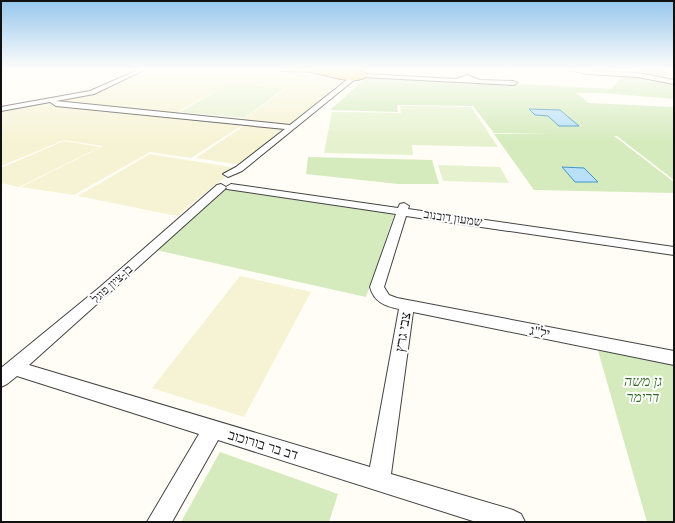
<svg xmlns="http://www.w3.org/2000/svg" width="675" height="523" viewBox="0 0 675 523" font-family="'Times New Roman',Heebo,serif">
<rect width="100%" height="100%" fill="#fffdf5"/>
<!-- farmland -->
<path fill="#f6f3d4" d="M155,69H243L317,73L344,78L293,126L242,120L287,88L231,83L175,113L61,101L100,92Z
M46,103L51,104L244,124L191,158L150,152L74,195L21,187L103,146L64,140L1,166V111Z
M247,124L286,130L241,165L196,158Z
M64,141L100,147L19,187L1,183V168Z
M150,154L236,168L177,216L78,196Z
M240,276L311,292L244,417L152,388Z"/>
<!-- green -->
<path fill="#d5ebbd" d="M613,69H657L672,75C652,75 632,75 613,69Z
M623,75L674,84V99L604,93H576L589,103L674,107V180L617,136H614L674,182V193L534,190L494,134H551L494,133L473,106L397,105L398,112L330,110L365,79C398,71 438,84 471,84C519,83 564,86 611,89Z
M308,157L432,160L439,184H398L306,174Z
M234,188L395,212L366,297L156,250L221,193L224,189Z
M597,347L674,362V522H647Z
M220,452L338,494L329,522H181Z"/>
<!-- pitch -->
<path fill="#e6f2cf" d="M231,83L285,88L244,118L180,112Z
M400,106L471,107L498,147L412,145L413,155L324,153L332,112L401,113Z
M438,165L500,167L509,183L443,181Z"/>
<!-- water -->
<path fill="#b9e0f7" stroke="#3f96cf" d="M529,109L560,110L579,126H559L548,116L535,115Z
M562,167L584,168L598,182H575Z"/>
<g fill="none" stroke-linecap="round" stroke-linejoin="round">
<!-- minor casing -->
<g stroke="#444" stroke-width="2">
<path id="minor" d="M140,69H146L94,94L56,101L290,125L348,79L346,75L353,77L354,80L242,171L228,177L223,174L236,167L285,129L56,106L50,102L1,111V107L90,91Z
M566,69L638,73L674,80V84L638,77L587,74Z
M365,74L456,79L467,75L480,80L514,81L517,83L514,85L363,77Z
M221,184L226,187L225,189L29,365L370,467L399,309C385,306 374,302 370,287L396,214L227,189L226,187L231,184L398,208L400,204L404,203L409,206L408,209L674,247V255L406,216L384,287L389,295L397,298L674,351V365L413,312L391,474L513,510L521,514L525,522H476L218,440L172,522H147L199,434L17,376L7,384L1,387V368L100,287L217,185Z"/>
</g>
<!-- major casing -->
<g stroke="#222" stroke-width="2">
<path id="major" d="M278,69C293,66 309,71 324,70C336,70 359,67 369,75C356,87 328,75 312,72C302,71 291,71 281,71ZM334,72H335L356,75Z"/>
</g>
<!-- minor -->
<use href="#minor" fill="#fff" fill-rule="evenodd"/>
<!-- major -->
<use href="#major" fill="#f9d66b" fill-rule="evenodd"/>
</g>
<!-- sky -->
<linearGradient id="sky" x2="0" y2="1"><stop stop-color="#95c6ee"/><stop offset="0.49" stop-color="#fffefa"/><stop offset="1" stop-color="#fffefa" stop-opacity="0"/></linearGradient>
<rect width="675" height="142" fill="url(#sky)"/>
<g text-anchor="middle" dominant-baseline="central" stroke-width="4" stroke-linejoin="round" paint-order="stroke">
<!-- street labels -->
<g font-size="12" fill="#111" stroke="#fff">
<text transform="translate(453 218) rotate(8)">שמעון דובנוב</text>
<text transform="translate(112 284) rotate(-42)">בן-ציון פוגל</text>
</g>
<!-- near-street labels -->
<g font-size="14" fill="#111" stroke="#fff">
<text transform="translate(403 332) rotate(-81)">צבי גרץ</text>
<text transform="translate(540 332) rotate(11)">יל"ג</text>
<text transform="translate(263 445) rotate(17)">דב בר בורוכוב</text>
</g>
<!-- near-park labels -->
<g font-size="14" font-style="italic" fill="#2f6b1f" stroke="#fff">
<text x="643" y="381">גן משה<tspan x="643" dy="16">דרימר</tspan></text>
</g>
</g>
<!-- border -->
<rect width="675" height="523" fill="none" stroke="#111111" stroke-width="4"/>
</svg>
